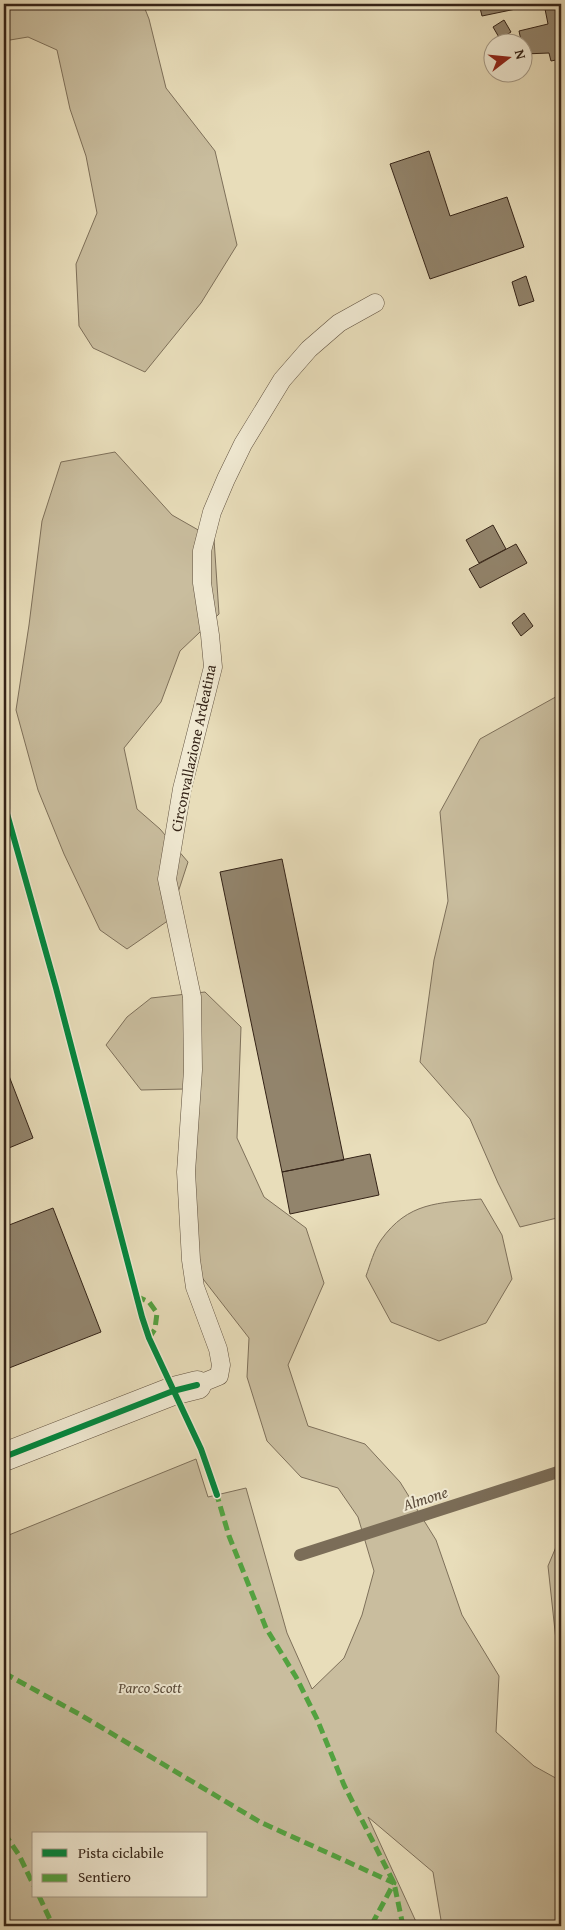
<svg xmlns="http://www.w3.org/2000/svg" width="565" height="1930" viewBox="0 0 565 1930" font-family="'Gentium Book Plus',serif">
<rect width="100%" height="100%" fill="#e8ddba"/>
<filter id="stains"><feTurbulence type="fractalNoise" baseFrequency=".004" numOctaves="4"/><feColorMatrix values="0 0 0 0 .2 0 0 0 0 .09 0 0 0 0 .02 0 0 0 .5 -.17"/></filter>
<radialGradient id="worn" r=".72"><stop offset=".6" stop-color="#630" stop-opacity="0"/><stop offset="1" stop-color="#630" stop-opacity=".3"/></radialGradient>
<!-- green -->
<path fill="#c9bd9e" stroke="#7e705a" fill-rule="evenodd" d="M4,4H143L149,19L166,88L215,151L237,245L201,303L145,372L93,348L79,326L76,264L97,213L86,156L70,109L57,50L28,37L4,41Z
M115,452L172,515L214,539L219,614L180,651L161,702L124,748L137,809L160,829L188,862L169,920L127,949L100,930L64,854L38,790L16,710L29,625L42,521L61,462Z
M561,694V1217L520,1227L498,1183L470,1119L420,1062L434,960L448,901L440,812L480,739Z
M205,992L241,1027L237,1138L264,1197L306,1228L324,1283L288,1365L308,1426L365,1444L400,1482L436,1540L462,1615L499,1676L496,1732L534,1766L561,1781V1926H442L433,1872L368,1817L418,1926H4V1537L196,1459L208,1497L246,1488L287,1633L312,1689L344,1658L362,1615L374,1571L358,1517L338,1488L301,1477L267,1441L247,1377L249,1338L193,1266L185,1089L141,1090L106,1045L127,1017L151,998ZM34,1834H206V1896H34Z
M481,1199L502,1235L512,1279L486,1323L439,1341L391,1322L366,1276C370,1265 374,1250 381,1240C408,1202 438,1203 481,1199Z
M561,1535V1659H558L548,1566Z"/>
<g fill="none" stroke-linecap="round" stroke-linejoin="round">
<!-- stream -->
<path stroke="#7b6d58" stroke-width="12" d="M300,1555L561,1471"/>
</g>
<!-- building -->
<path fill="#92846c" stroke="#342317" d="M479,4H540L482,16Z
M544,4H561V59L551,61L549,53L524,54L519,31L548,24Z
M504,20L511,32L500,39L493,27Z
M429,151L450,216L507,197L524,247L430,279L390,164Z
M526,276L534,301L519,306L512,282Z
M493,525L506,549L479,563L466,540Z
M516,544L527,563L480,588L469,569Z
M524,613L533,626L521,636L512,623Z
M282,859L344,1160L282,1172L220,872Z
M4,1063L33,1138L4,1150Z
M370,1154L379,1195L290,1214L282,1172Z
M53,1208L101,1332L4,1370V1227Z"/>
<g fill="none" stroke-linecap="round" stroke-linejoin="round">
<!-- lane casing -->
<g stroke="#615240" stroke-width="19">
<path id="lane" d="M197,1385L219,1376L221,1365L218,1349L195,1287L191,1260L186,1172L193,1070L192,997L167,879L182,789L213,667L210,635L202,583V551L212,512L226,479L243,444L282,380L309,349L339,323L375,303"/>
</g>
<!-- street casing -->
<g stroke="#615240" stroke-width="29">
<path id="street" d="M4,1457L173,1391L197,1385"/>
</g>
<!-- lane -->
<use href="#lane" stroke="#f0e9d2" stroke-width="18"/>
<!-- street -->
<use href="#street" stroke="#f0e9d2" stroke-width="28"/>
<!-- quiet -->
<path stroke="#53a240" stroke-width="5" stroke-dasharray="10 5" stroke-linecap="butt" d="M136,1296L149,1302L157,1313L155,1329L149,1338
M216,1492L229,1536L266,1628L296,1677L317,1719L344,1785L394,1883L403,1926
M4,1673L79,1714L260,1822L394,1883L371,1926
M4,1833L19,1855L34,1886
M39,1896L53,1926"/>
<!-- cycleway casing -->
<g stroke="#f0e9d2" stroke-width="9">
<path id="cycleway" d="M4,803L56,988L142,1317L149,1338L201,1449L217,1495
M4,1457L173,1391L197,1385"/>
</g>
<!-- cycleway -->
<use href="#cycleway" stroke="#00873e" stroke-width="6"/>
</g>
<g text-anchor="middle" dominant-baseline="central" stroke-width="4" stroke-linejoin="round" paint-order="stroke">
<!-- street labels -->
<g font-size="15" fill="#342317" stroke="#f0e9d2">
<text transform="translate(193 748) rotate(-78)">Circonvallazione Ardeatina</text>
</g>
<!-- park labels -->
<g font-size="15" font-style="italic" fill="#594a39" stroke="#f0e9d2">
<text x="150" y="1687">Parco Scott</text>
</g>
<!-- water labels -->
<g font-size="16" font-style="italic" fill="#5e4e3d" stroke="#f0e9d2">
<text transform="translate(425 1498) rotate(-18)">Almone</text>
</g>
</g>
<!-- margin -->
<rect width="565" height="1930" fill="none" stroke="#e8ddba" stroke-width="20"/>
<rect x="5" y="5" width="555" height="1920" fill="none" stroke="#342317" stroke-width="2.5"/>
<rect x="10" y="10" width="545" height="1910" fill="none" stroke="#342317"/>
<!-- legend -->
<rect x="32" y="1832" width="175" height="65" fill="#f0e9d2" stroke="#a59a87"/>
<rect x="42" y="1849" width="25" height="8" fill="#00873e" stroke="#a59a87"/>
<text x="78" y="1858" font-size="15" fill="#342317">Pista ciclabile</text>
<rect x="42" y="1874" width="25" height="8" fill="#53a240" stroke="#a59a87"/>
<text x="78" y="1882" font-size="15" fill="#342317">Sentiero</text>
<!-- north arrow -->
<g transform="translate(508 58) rotate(74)"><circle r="24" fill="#f0e9d2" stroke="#a59a87"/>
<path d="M0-4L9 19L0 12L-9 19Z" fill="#8f2418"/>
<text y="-8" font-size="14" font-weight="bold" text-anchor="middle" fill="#342317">N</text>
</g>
<rect width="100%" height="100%" filter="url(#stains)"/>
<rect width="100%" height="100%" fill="url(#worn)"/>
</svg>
